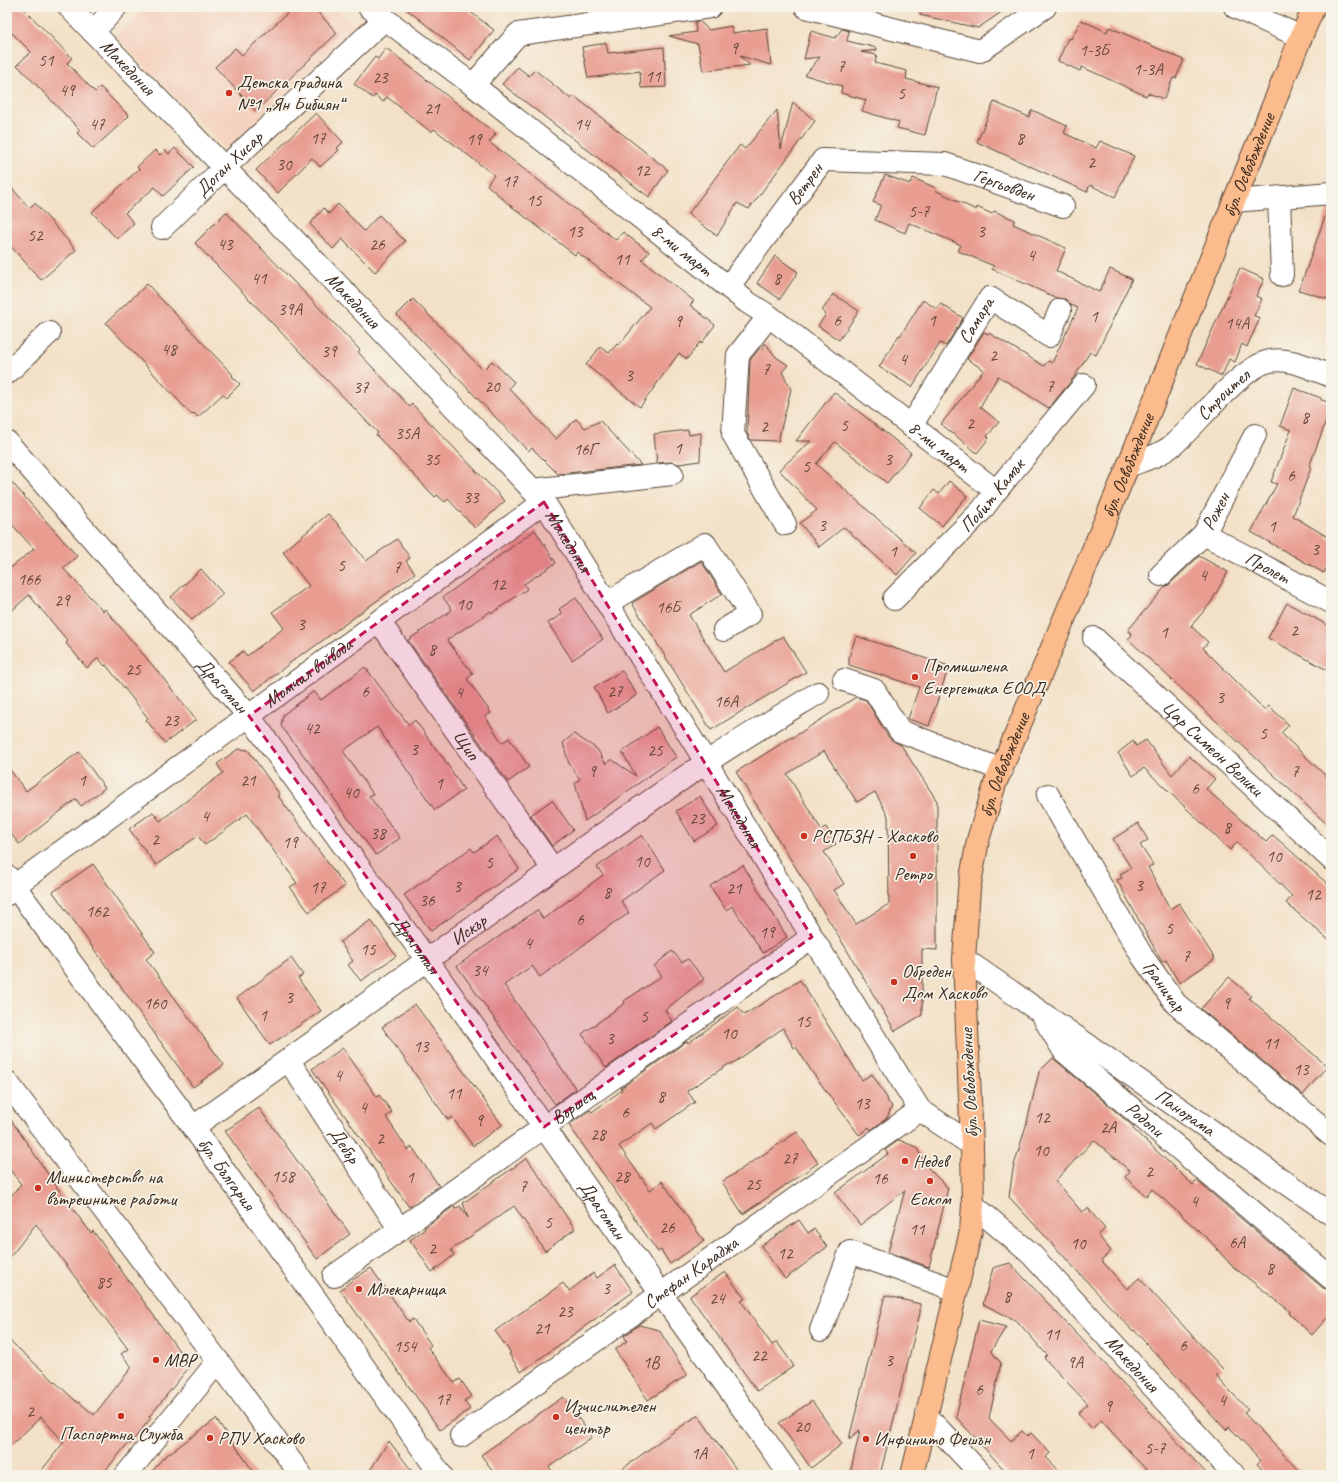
<svg xmlns="http://www.w3.org/2000/svg" width="1338" height="1482" viewBox="0 0 1338 1482" font-family="Caveat,sans-serif">
<rect width="100%" height="100%" fill="#f7f3e8"/>
<filter id="ink" filterUnits="userSpaceOnUse"><feTurbulence type="fractalNoise" baseFrequency=".025" numOctaves="2"/><feDisplacementMap in="SourceGraphic" scale="8" xChannelSelector="R" yChannelSelector="G"/><feConvolveMatrix kernelMatrix="1 2 1 2 8 2 1 2 1" color-interpolation-filters="sRGB"/></filter>
<filter id="wash" filterUnits="userSpaceOnUse"><feTurbulence type="fractalNoise" baseFrequency=".012" numOctaves="4" result="noise"/><feDisplacementMap in="SourceGraphic" scale="16" xChannelSelector="R" yChannelSelector="G"/><feGaussianBlur stdDeviation="0.9" result="paint"/><feColorMatrix in="noise" values="0 0 0 0 0 0 0 0 0 0 0 0 0 0 0 0 0 1.4 0 .05"/><feComposite in="paint" operator="in"/></filter>
<g filter="url(#wash)">
<rect width="100%" height="100%" fill="#f3e1c7"/>
<!-- built -->
<path fill="#f4d3c0" d="M145,7H333L356,26L226,149L117,37Z"/>
<g id="blocks">
<!-- building -->
<path fill="#e89d90" fill-rule="evenodd" d="M7,7H22L72,58L67,63L95,92L100,87L129,116L93,149L77,133L80,130L17,65L31,52L7,28Z
M294,7H313L337,33L256,111L215,67L235,48L242,55Z
M404,7H464L494,30L470,60Z
M921,7H1009L978,28L920,15Z
M1081,20L1107,32L1109,27L1184,60L1176,78H1173L1164,99L1148,93L1146,96L1082,67L1080,71L1058,61L1068,38L1071,39Z
M699,21L709,30L731,26L733,33L767,28L771,65L740,56L750,65L703,71L698,44L669,36L696,32L695,22Z
M842,29L849,31L847,41L877,48V50L861,52L877,55L875,63L907,71L906,79L937,87L925,135L897,128L899,122L862,111L866,100L841,93L842,86L805,75L820,57L804,59L811,31L835,38Z
M606,43L608,53L664,47L666,87L641,88L640,71L588,78L582,47Z
M386,48L496,134L489,142L574,208L616,240L623,232L649,252L642,260L694,301L690,305L715,325L701,344L700,342L687,359L679,353L640,407L586,365L600,347L609,353L617,344L619,345L650,307L577,252L575,255L511,206L487,185L494,175L434,129L431,132L387,97L383,102L375,95L373,98L354,84L375,57L378,59Z
M518,67L529,76L535,70L571,99L574,96L668,170L649,197L502,84Z
M793,102L815,121L749,209L737,203L717,236L688,214L740,145L745,149L777,110L781,149Z
M994,102L1029,117L1032,110L1067,126L1064,133L1096,148L1100,141L1134,156L1115,197L1090,185L1087,192L977,142Z
M316,113L343,142L337,148L339,150L320,167L312,158L278,193L256,170Z
M175,148L194,167L163,196L155,187L125,213L134,223L117,239L92,212L139,169L137,167L155,150L160,155L165,150L169,154Z
M885,175L910,184L913,178L936,188L935,190L976,210L977,207L992,214L994,211L1015,220L1013,224L1066,248L1056,271L1099,292L1110,269L1132,279L1096,355L1090,352L1075,376L1049,408L998,376L980,407L999,422L987,436L989,438L977,453L941,424L984,370L967,359L984,332L988,334L989,333L1044,366L1048,361L1052,363L1078,308L1071,305L1065,299L1057,298L992,269L994,266L958,251L961,245L909,223L905,233L875,220L881,205L873,202Z
M7,182L29,208L35,203L76,250L41,280L7,242Z
M338,204L364,231L379,215L405,241L375,272L342,239L333,249L310,224L324,208L329,214Z
M1328,208H1331V300L1299,290Z
M226,212L360,350L358,352L410,407L412,404L505,501L475,528L448,499L445,502L437,495L435,497L376,435L378,433L195,243Z
M775,256L798,272L780,299L757,283Z
M1240,268L1264,279L1256,296L1262,299L1254,316L1260,318L1247,347L1242,344L1235,362L1229,359L1222,376L1197,364Z
M147,284L233,375L232,376L240,384L226,398L223,394L198,417L194,413L192,415L106,323Z
M833,294L859,311L839,340L818,326L826,314L822,311Z
M413,299L483,370L492,361L514,382L509,388L556,439L576,419L585,428L600,421L641,465L558,474L532,448L528,451L397,315Z
M923,300L937,309L941,304L963,318L946,346L940,343L939,345L912,387L879,367L899,335L900,336Z
M765,343L776,357L788,365L782,372L791,389L778,441L751,440L747,433L750,360L760,348L762,349Z
M1294,388L1321,398V400L1331,403V408L1309,467L1311,468L1293,516L1331,539V559L1324,573L1251,532L1277,484L1271,482L1291,430L1280,426Z
M834,392L911,453L887,483L835,442L816,464L916,553L897,575L844,527L819,547L800,523L817,510L779,470L811,441H796Z
M688,430L689,435L701,433L700,461L679,464L671,462L657,463L654,434Z
M7,477L77,556L63,568L103,611L105,609L159,673L196,720L165,743L146,720L148,718L106,665L105,666L98,658L87,668L66,643L68,641L29,595L7,615V571L34,549L7,519Z
M949,481L967,496L942,526L920,508L934,490L939,494Z
M328,514L336,522L366,561L397,539L410,558L406,561L415,573L304,654L303,653L254,691L229,662L243,651L247,656L284,628L272,612L309,586L283,552Z
M535,530L556,563L524,584L527,589L492,613L491,611L447,640L473,674L467,679L491,713L485,716L502,743L509,738L529,767L508,782L408,640L452,610L443,597Z
M1199,556L1228,572L1210,604L1191,626L1208,642L1203,648L1265,710L1269,706L1289,725L1281,733L1331,781V828L1128,639L1132,635L1128,630L1165,587L1170,584Z
M701,561L722,594L689,615L724,672L783,636L806,672L711,730L632,603Z
M201,569L223,594L192,620L171,597Z
M576,598L603,639L572,660L548,623L562,614L559,609Z
M1287,603L1331,627V672L1268,638Z
M856,636L949,666L929,726L908,719L919,687L849,665V657Z
M365,667L409,725L415,720L441,756H442L464,790L435,810L377,727L343,751L373,794L369,796L400,838L376,855L344,813L315,770L281,726L283,715L314,691L321,700Z
M622,671L637,695L608,713L594,687Z
M856,697L866,700L889,738L895,742L901,745L937,801V950L922,949V1015L895,1031L838,935L736,772L792,737V738ZM824,751L857,802L875,792L888,816L889,904L856,924L834,890L844,884L824,852L836,844L826,827L821,829L787,774Z
M657,727L676,757L585,821L575,783L580,779L569,764L563,743L574,734L597,749L606,764L611,759L636,776L622,752Z
M1146,740L1172,775L1189,756L1215,779L1206,789L1266,842L1273,835L1331,887V942L1286,903L1292,896L1237,842L1230,850L1144,768L1133,776L1118,753L1133,741L1136,746Z
M238,749L248,750L280,795L278,796L345,886L309,912L290,887L297,883L247,814L205,845L198,836L156,865L129,829L153,812L160,821L223,773L217,764Z
M79,752L105,788L81,806L76,799L19,844L7,829V766L26,791Z
M700,796L718,826L694,841L676,811Z
M552,800L573,830L552,846L531,815Z
M1138,823L1148,840L1140,845L1153,865L1148,867L1170,909L1179,903L1215,959L1179,983L1166,960L1162,962L1117,880L1122,878L1120,874L1131,868L1113,839Z
M642,835L665,870L621,901L629,913L619,920L616,921L540,977L532,966L504,985L576,1089L555,1104L457,966L537,910L543,919L603,875L597,867Z
M497,836L519,869L431,931L404,895L471,848L474,852Z
M93,864L155,952L146,959L224,1065L193,1087L53,892Z
M743,865L787,937L763,953L732,906L726,910L710,886Z
M371,920L396,956L361,981L348,965L353,961L340,942Z
M672,951L682,962L688,959L704,979L665,1010L672,1021L606,1068L582,1034L625,1003L624,1001L662,976L654,966Z
M291,958L303,975L298,978L321,1011L270,1045L237,998Z
M1229,977L1251,996L1249,998L1327,1066L1303,1095L1201,1009Z
M800,980L862,1080L872,1074L887,1098L888,1102L892,1106L887,1118L871,1130L869,1127L859,1135L812,1072L796,1047L794,1048L783,1028L732,1064H729L687,1091L695,1102L656,1129L652,1123L619,1146L650,1190L662,1181L704,1241L670,1264L661,1250L658,1252L569,1125L590,1110L592,1112L622,1090L621,1088L687,1041L688,1043L738,1007L744,1015Z
M415,1004L502,1125L473,1146L452,1117L448,1120L382,1027Z
M343,1048L377,1097L379,1095L392,1112L386,1117L408,1150L412,1147L439,1186L409,1207L312,1069Z
M1053,1058L1134,1127L1133,1129L1193,1185L1197,1181L1323,1288L1331,1290V1313L1312,1335L1289,1313L1290,1311L1231,1265L1209,1240L1152,1189L1146,1196L1125,1177L1130,1171L1094,1140L1055,1181L1082,1212L1088,1208L1105,1229L1098,1235L1111,1251L1101,1260L1127,1289L1139,1278L1223,1369L1216,1376L1248,1410L1244,1413L1303,1475H1267L1257,1464L1261,1460L1229,1427L1226,1430L1134,1330L1133,1331L1103,1299L1009,1197L1013,1169L1027,1122L1039,1072Z
M259,1108L350,1234L317,1259L225,1131Z
M7,1114L61,1193L91,1233L93,1231L190,1366L149,1417L151,1418L130,1444L128,1443L102,1475H38L64,1442L41,1417L7,1449V1338L78,1403L79,1402L94,1415L132,1367L121,1354L128,1349L36,1224L7,1261V1201L21,1184L7,1166Z
M797,1132L818,1163L743,1214L722,1182Z
M899,1140L916,1147L928,1168L948,1188L929,1267L888,1252L905,1190L860,1225L835,1193L888,1154L885,1150Z
M527,1158L575,1229L545,1251L514,1206L451,1250L454,1255L432,1272L410,1240L425,1229L424,1228L454,1206L455,1209L460,1206L468,1218L463,1203Z
M799,1220L808,1233L814,1229L827,1247L785,1279L761,1246Z
M1010,1263L1138,1399L1208,1475H1151L1101,1420L1092,1429L1078,1413L1088,1404L1044,1358L1047,1355L1017,1321L983,1304L993,1268Z
M615,1265L633,1292L521,1372L509,1354L511,1353L495,1331L563,1283L569,1291L593,1273L597,1278Z
M371,1268L409,1322L413,1319L431,1345L428,1348L454,1383L460,1379L472,1396L464,1401L470,1409L440,1430L340,1290L354,1279Z
M725,1272L745,1299L741,1301L772,1345L777,1342L794,1366L757,1391L690,1296Z
M885,1295L920,1304V1313L880,1475H853L854,1471L851,1470L860,1430L849,1439Z
M979,1320L1006,1327L991,1351L1001,1363L989,1418L1011,1441L1022,1431L1027,1436L1031,1433L1050,1453L1046,1457L1063,1475H1009L956,1417Z
M639,1325L659,1330L687,1375L648,1400L615,1350L627,1341L624,1336Z
M563,1397L592,1437L549,1467L555,1475H496L481,1455Z
M812,1401L842,1444L811,1468L779,1423Z
M698,1415L740,1475H614L663,1439Z
M216,1419L256,1475H149L163,1458Z
M389,1441L415,1475H367Z"/>
</g>
</g>
<g filter="url(#ink)">
<use href="#blocks" fill-opacity="0" stroke="#574537" stroke-width="1"/>
<g fill="none" stroke-linecap="round" stroke-linejoin="round">
<!-- minor casing -->
<g stroke="#574537" stroke-width="24">
<g id="minor">
<path id="s1" d="M69,7L366,314L544,502L706,762L812,937L920,1110L972,1145"/>
<path id="s2" d="M369,7L473,85L747,302L769,316L996,491"/>
<path d="M806,7L980,51L1045,7"/>
<path d="M1235,7L1301,37"/>
<path d="M93,32L116,7"/>
<path d="M473,85L518,34L710,7"/>
<path d="M1279,198L1282,275"/>
<path d="M1234,201L1331,193"/>
<path id="s3" d="M162,228L225,167L385,19"/>
<path id="s4" d="M729,286L823,160L945,164L1063,206"/>
<path d="M769,316L738,355L733,434L785,524"/>
<path d="M7,373L49,333"/>
<path id="s5" d="M911,426L990,298L1049,336L1060,310"/>
<path id="s6" d="M7,442L249,716L427,960L661,1294L790,1475"/>
<path id="s7" d="M1128,466C1143,460 1162,455 1174,444C1197,424 1242,366 1270,361C1290,357 1312,369 1331,376"/>
<path d="M532,490L672,474"/>
<path id="s8" d="M1204,534L1331,602"/>
<path id="s9" d="M1161,575L1204,534L1255,435"/>
<path id="s10" d="M894,599L982,510L996,491L1084,385"/>
<path d="M607,603L705,544L750,614L724,630"/>
<path id="s11" d="M379,621L553,869"/>
<path id="s12" d="M1094,638L1331,859"/>
<path d="M844,680L874,690L900,731L1002,770"/>
<path id="s13" d="M1048,795L1142,956L1176,1004L1331,1135"/>
<path id="s14" d="M7,876L193,1127L441,1475"/>
<path id="s15" d="M7,894L14,886L544,502"/>
<path id="s16" d="M964,959L1331,1214"/>
<path id="s17" d="M1045,1020L1064,1051L1331,1278"/>
<path id="s18" d="M289,1061L400,1230"/>
<path d="M7,1082L218,1361L301,1475"/>
<path id="s19" d="M193,1127C365,1008 531,881 704,764C741,739 780,716 818,693"/>
<path id="s20" d="M973,1205L1030,1253L1234,1475"/>
<path id="s21" d="M334,1276L812,937"/>
<path d="M821,1330L850,1252L956,1290"/>
<path d="M926,1414L933,1423L982,1475"/>
<path id="s22" d="M461,1436L920,1110"/>
<path d="M126,1475L218,1361"/>
</g>
</g>
<!-- major casing -->
<g stroke="#574537" stroke-width="24">
<g id="major">
<path id="s23" d="M912,1475L971,1231L973,1205L972,1145L964,959L969,889L978,840L995,784L1128,466L1234,201L1301,37L1314,7"/>
</g>
</g>
<!-- minor -->
<use href="#minor" stroke="#fff" stroke-width="22"/>
<!-- major -->
<use href="#major" stroke="#fbbb8d" stroke-width="22"/>
</g>
</g>
<!-- marked area -->
<path fill="#c2185b" fill-opacity="0.2" stroke="#c2185b" stroke-width="3" stroke-dasharray="8 5" stroke-linejoin="round" d="M544,502L812,937L544,1127L427,960L249,716Z"/>
<!-- markers -->
<g fill="#c8321e" stroke="#f7f3e8" stroke-width="1.5">
<circle cx="229" cy="93" r="4"/>
<circle cx="915" cy="677" r="4"/>
<circle cx="804" cy="836" r="4"/>
<circle cx="913" cy="856" r="4"/>
<circle cx="894" cy="982" r="4"/>
<circle cx="905" cy="1161" r="4"/>
<circle cx="930" cy="1181" r="4"/>
<circle cx="38" cy="1188" r="4"/>
<circle cx="359" cy="1289" r="4"/>
<circle cx="156" cy="1360" r="4"/>
<circle cx="121" cy="1416" r="4"/>
<circle cx="556" cy="1417" r="4"/>
<circle cx="210" cy="1438" r="4"/>
<circle cx="866" cy="1439" r="4"/>
</g>
<g text-anchor="middle" dominant-baseline="central" stroke-width="3.5" stroke-linejoin="round" paint-order="stroke">
<!-- number labels -->
<g font-size="17" fill="#66473a">
<text x="734" y="48">9</text>
<text x="1094" y="50">1-3Б</text>
<text x="46" y="60">51</text>
<text x="841" y="66">7</text>
<text x="1148" y="69">1-3А</text>
<text x="653" y="76">11</text>
<text x="380" y="77">23</text>
<text x="67" y="90">49</text>
<text x="901" y="93">5</text>
<text x="432" y="108">21</text>
<text x="97" y="124">47</text>
<text x="582" y="124">14</text>
<text x="318" y="138">17</text>
<text x="1020" y="138">8</text>
<text x="474" y="139">19</text>
<text x="1091" y="162">2</text>
<text x="284" y="164">30</text>
<text x="642" y="170">12</text>
<text x="510" y="181">17</text>
<text x="534" y="200">15</text>
<text x="919" y="211">5-7</text>
<text x="575" y="231">13</text>
<text x="981" y="231">3</text>
<text x="35" y="235">52</text>
<text x="225" y="244">43</text>
<text x="377" y="244">26</text>
<text x="1031" y="255">4</text>
<text x="622" y="259">11</text>
<text x="259" y="278">41</text>
<text x="777" y="278">8</text>
<text x="290" y="309">39А</text>
<text x="1094" y="316">1</text>
<text x="837" y="320">6</text>
<text x="932" y="320">1</text>
<text x="678" y="321">9</text>
<text x="1237" y="323">14А</text>
<text x="169" y="349">48</text>
<text x="329" y="351">39</text>
<text x="993" y="355">2</text>
<text x="903" y="359">4</text>
<text x="766" y="369">7</text>
<text x="629" y="375">3</text>
<text x="492" y="386">20</text>
<text x="1050" y="386">7</text>
<text x="361" y="387">37</text>
<text x="1305" y="417">8</text>
<text x="970" y="423">2</text>
<text x="844" y="425">5</text>
<text x="764" y="426">2</text>
<text x="407" y="433">35А</text>
<text x="678" y="448">1</text>
<text x="585" y="449">16Г</text>
<text x="432" y="459">35</text>
<text x="888" y="459">3</text>
<text x="806" y="466">5</text>
<text x="1291" y="475">6</text>
<text x="471" y="497">33</text>
<text x="822" y="525">3</text>
<text x="1272" y="526">1</text>
<text x="1315" y="549">3</text>
<text x="893" y="551">1</text>
<text x="341" y="565">5</text>
<text x="397" y="567">7</text>
<text x="1203" y="575">4</text>
<text x="29" y="579">166</text>
<text x="498" y="584">12</text>
<text x="62" y="600">29</text>
<text x="464" y="604">10</text>
<text x="668" y="607">16Б</text>
<text x="301" y="624">3</text>
<text x="1294" y="630">2</text>
<text x="1164" y="632">1</text>
<text x="432" y="649">8</text>
<text x="133" y="669">25</text>
<text x="365" y="691">6</text>
<text x="615" y="691">27</text>
<text x="459" y="692">4</text>
<text x="1220" y="697">3</text>
<text x="726" y="701">16А</text>
<text x="171" y="720">23</text>
<text x="312" y="728">42</text>
<text x="1263" y="733">5</text>
<text x="414" y="749">3</text>
<text x="655" y="750">25</text>
<text x="592" y="771">9</text>
<text x="1295" y="771">7</text>
<text x="82" y="780">1</text>
<text x="248" y="780">21</text>
<text x="439" y="783">1</text>
<text x="1195" y="788">6</text>
<text x="351" y="792">40</text>
<text x="205" y="816">4</text>
<text x="697" y="818">23</text>
<text x="1227" y="827">8</text>
<text x="378" y="833">38</text>
<text x="155" y="839">2</text>
<text x="290" y="842">19</text>
<text x="1274" y="856">10</text>
<text x="642" y="861">10</text>
<text x="489" y="862">5</text>
<text x="1139" y="885">3</text>
<text x="457" y="886">3</text>
<text x="318" y="887">17</text>
<text x="734" y="888">21</text>
<text x="607" y="892">8</text>
<text x="1313" y="894">12</text>
<text x="427" y="900">36</text>
<text x="97" y="911">162</text>
<text x="580" y="919">6</text>
<text x="1169" y="928">5</text>
<text x="767" y="932">19</text>
<text x="528" y="943">4</text>
<text x="368" y="949">15</text>
<text x="1186" y="956">7</text>
<text x="480" y="970">34</text>
<text x="289" y="997">3</text>
<text x="155" y="1003">160</text>
<text x="1226" y="1003">9</text>
<text x="263" y="1015">1</text>
<text x="644" y="1016">5</text>
<text x="803" y="1021">15</text>
<text x="729" y="1033">10</text>
<text x="610" y="1038">3</text>
<text x="1271" y="1043">11</text>
<text x="421" y="1046">13</text>
<text x="1301" y="1069">13</text>
<text x="338" y="1075">4</text>
<text x="454" y="1093">11</text>
<text x="661" y="1096">8</text>
<text x="862" y="1103">13</text>
<text x="363" y="1107">4</text>
<text x="625" y="1112">6</text>
<text x="1042" y="1117">12</text>
<text x="479" y="1120">9</text>
<text x="1108" y="1127">2А</text>
<text x="598" y="1134">28</text>
<text x="380" y="1138">2</text>
<text x="1041" y="1150">10</text>
<text x="790" y="1158">27</text>
<text x="1149" y="1171">2</text>
<text x="283" y="1176">158</text>
<text x="622" y="1176">28</text>
<text x="410" y="1177">1</text>
<text x="880" y="1178">16</text>
<text x="753" y="1184">25</text>
<text x="523" y="1186">7</text>
<text x="1194" y="1201">4</text>
<text x="548" y="1222">5</text>
<text x="667" y="1227">26</text>
<text x="917" y="1229">11</text>
<text x="1237" y="1242">6А</text>
<text x="1078" y="1243">10</text>
<text x="432" y="1248">2</text>
<text x="785" y="1253">12</text>
<text x="1270" y="1268">8</text>
<text x="104" y="1282">85</text>
<text x="606" y="1288">3</text>
<text x="1007" y="1296">8</text>
<text x="717" y="1298">24</text>
<text x="565" y="1311">23</text>
<text x="542" y="1328">21</text>
<text x="1052" y="1334">11</text>
<text x="1183" y="1345">6</text>
<text x="405" y="1346">154</text>
<text x="759" y="1355">22</text>
<text x="889" y="1360">3</text>
<text x="651" y="1362">1В</text>
<text x="1075" y="1362">9А</text>
<text x="979" y="1389">6</text>
<text x="443" y="1399">17</text>
<text x="1222" y="1400">4</text>
<text x="1108" y="1406">9</text>
<text x="30" y="1411">2</text>
<text x="802" y="1426">20</text>
<text x="1155" y="1448">5-7</text>
<text x="699" y="1453">1А</text>
<text x="1030" y="1453">1</text>
</g>
<!-- street labels -->
<g font-size="19" fill="#3b2a1e" stroke="#f7f3e8">
<text stroke="none"><textPath href="#s1" startOffset="84">Македония</textPath></text>
<text stroke="none"><textPath href="#s3" startOffset="93">Доган Хисар</textPath></text>
<text stroke="none"><textPath href="#s23" startOffset="1371">бул. Освобождение</textPath></text>
<text stroke="none"><textPath href="#s4" startOffset="342">Гергьовден</textPath></text>
<text stroke="none"><textPath href="#s4" startOffset="127">Ветрен</textPath></text>
<text stroke="none"><textPath href="#s2" startOffset="396">8-ми март</textPath></text>
<text stroke="none"><textPath href="#s1" startOffset="408">Македония</textPath></text>
<text stroke="none"><textPath href="#s5" startOffset="124">Самара</textPath></text>
<text stroke="none"><textPath href="#s7" startOffset="121">Строител</textPath></text>
<text stroke="none"><textPath href="#s2" startOffset="720">8-ми март</textPath></text>
<text stroke="none"><textPath href="#s23" startOffset="1047">бул. Освобождение</textPath></text>
<text stroke="none"><textPath href="#s10" startOffset="143">Побит Камък</textPath></text>
<text stroke="none"><textPath href="#s9" startOffset="85">Рожен</textPath></text>
<text stroke="none"><textPath href="#s1" startOffset="732">Македония</textPath></text>
<text stroke="none"><textPath href="#s8" startOffset="72">Пролет</textPath></text>
<text stroke="none"><textPath href="#s15" startOffset="374">Момчил войвода</textPath></text>
<text stroke="none"><textPath href="#s6" startOffset="325">Драгоман</textPath></text>
<text stroke="none"><textPath href="#s11" startOffset="152">Щип</textPath></text>
<text stroke="none"><textPath href="#s12" startOffset="162">Цар Симеон Велики</textPath></text>
<text stroke="none"><textPath href="#s23" startOffset="723">бул. Освобождение</textPath></text>
<text stroke="none"><textPath href="#s1" startOffset="1056">Македония</textPath></text>
<text stroke="none"><textPath href="#s19" startOffset="339">Искър</textPath></text>
<text stroke="none"><textPath href="#s6" startOffset="649">Драгоман</textPath></text>
<text stroke="none"><textPath href="#s13" startOffset="224">Граничар</textPath></text>
<text transform="translate(969 1083) rotate(-93)">бул. Освобождение</text>
<text stroke="none"><textPath href="#s21" startOffset="293">Вършец</textPath></text>
<text stroke="none"><textPath href="#s16" startOffset="269">Панорама</textPath></text>
<text stroke="none"><textPath href="#s17" startOffset="142">Родопи</textPath></text>
<text stroke="none"><textPath href="#s18" startOffset="101">Дебър</textPath></text>
<text stroke="none"><textPath href="#s14" startOffset="370">бул. България</textPath></text>
<text stroke="none"><textPath href="#s6" startOffset="973">Драгоман</textPath></text>
<text stroke="none"><textPath href="#s22" startOffset="282">Стефан Караджа</textPath></text>
<text stroke="none"><textPath href="#s20" startOffset="225">Македония</textPath></text>
</g>
<!-- poi labels -->
<g font-size="19" fill="#3b2a1e" stroke="#f7f3e8" text-anchor="start">
<text x="237" y="82">Детска градина<tspan x="237" dy="22">№1 „Ян Бибиян“</tspan></text>
<text x="923" y="666">Промишлена<tspan x="923" dy="22">Енергетика ЕООД</tspan></text>
<text x="812" y="836">РСПБЗН - Хасково</text>
<text x="913" y="874" text-anchor="middle">Ретро</text>
<text x="902" y="971">Обреден<tspan x="902" dy="22">Дом Хасково</tspan></text>
<text x="913" y="1161">Недев</text>
<text x="46" y="1177">Министерство на<tspan x="46" dy="22">вътрешните работи</tspan></text>
<text x="930" y="1199" text-anchor="middle">Еском</text>
<text x="367" y="1289">Млекарница</text>
<text x="164" y="1360">МВР</text>
<text x="564" y="1406">Изчислителен<tspan x="564" dy="22">център</tspan></text>
<text x="121" y="1434" text-anchor="middle">Паспортна Служба</text>
<text x="218" y="1438">РПУ Хасково</text>
<text x="874" y="1439">Инфинито Фешън</text>
</g>
</g>
<!-- margin -->
<rect width="1338" height="1482" fill="none" stroke="#f7f3e8" stroke-width="24"/>
</svg>
